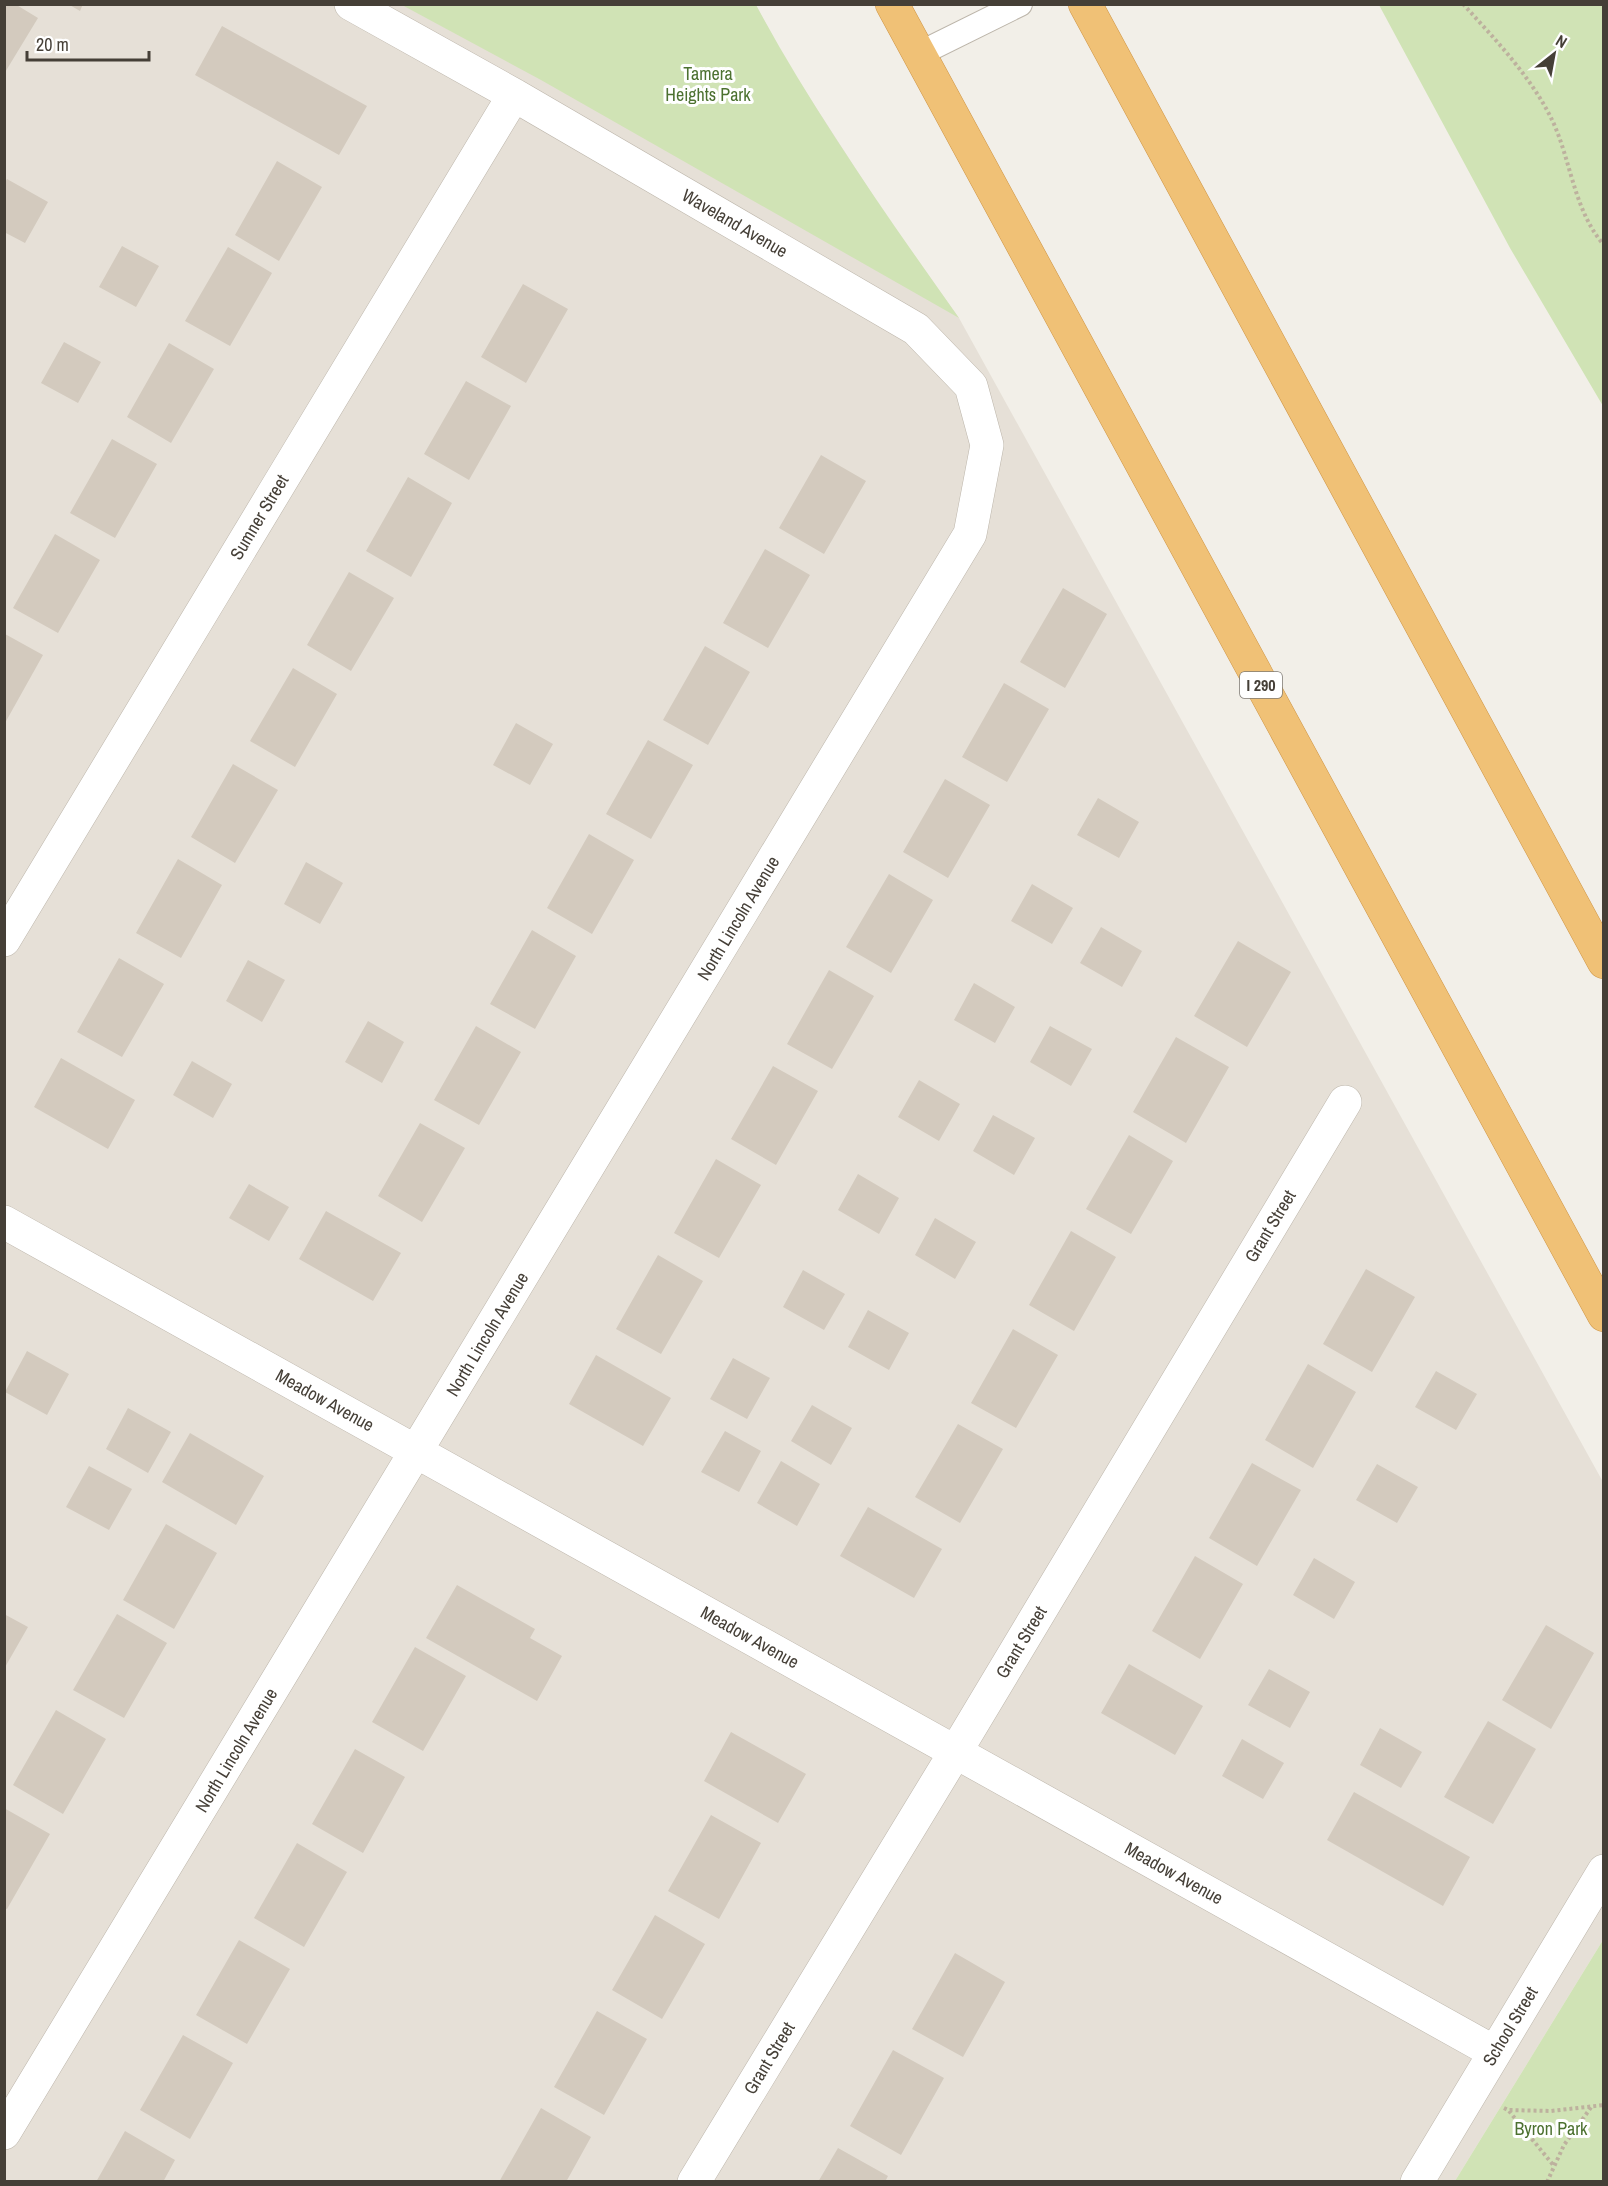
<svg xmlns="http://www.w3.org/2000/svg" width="1608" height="2186" viewBox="0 0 1608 2186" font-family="'Archivo Narrow',sans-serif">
<rect width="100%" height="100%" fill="#f2efe8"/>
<!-- residential -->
<path fill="#e6e0d7" d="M5,5H756L786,61L885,214L959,318L1603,1482V1940L1455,2181L5,2182Z"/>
<!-- green -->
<path fill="#d0e3b5" d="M402,5H756C815,114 887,216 959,318L541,80Z
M1379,5H1603V406L1510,248Z
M1603,1940V2181H1455Z"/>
<!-- building -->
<path fill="#d3cabe" d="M4,4H15L38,18L4,74Z
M68,4H83L80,11Z
M222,26L367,106L339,155L195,75Z
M277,161L322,187L279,261L235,235Z
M7,179L48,202L25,243L4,232V184Z
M122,246L159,266L136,307L99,287Z
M228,247L272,273L230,346L185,321Z
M523,284L568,309L526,383L481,357Z
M64,342L101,362L78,403L41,383Z
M169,343L214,369L171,443L127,417Z
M466,381L511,406L469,480L424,454Z
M112,439L157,464L115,538L70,513Z
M821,455L866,481L824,554L779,528Z
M408,477L452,503L411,577L366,551Z
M55,534L100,560L58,633L13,608Z
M765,549L810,575L768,648L723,623Z
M349,572L394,598L351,671L307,645Z
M1063,588L1107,614L1065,688L1020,662Z
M5,634L43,655L5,723Z
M705,646L750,672L708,745L663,720Z
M293,668L337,694L295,767L250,741Z
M1004,683L1049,709L1007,782L962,757Z
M516,723L553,744L530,785L493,765Z
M648,740L693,765L651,839L606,814Z
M233,764L278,790L235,863L191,837Z
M945,779L990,805L948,878L903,852Z
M1098,798L1139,822L1119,858L1077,835Z
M589,834L634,860L592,934L547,908Z
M178,859L222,885L181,958L136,933Z
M306,862L343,883L320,924L284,904Z
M889,874L933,900L891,973L846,947Z
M1032,884L1073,908L1052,944L1011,921Z
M1101,927L1142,951L1122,987L1080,963Z
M532,930L576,956L535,1029L490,1004Z
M1238,941L1291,972L1247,1047L1194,1016Z
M119,958L164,984L122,1057L77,1032Z
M248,960L285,980L262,1022L226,1001Z
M829,970L874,996L832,1069L787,1044Z
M974,983L1015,1007L995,1043L954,1020Z
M368,1021L404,1042L382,1083L345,1062Z
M476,1026L521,1052L479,1125L434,1100Z
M1050,1026L1092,1049L1071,1086L1030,1062Z
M1176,1037L1229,1067L1186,1143L1133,1112Z
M61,1058L135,1100L108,1149L34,1107Z
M192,1061L232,1084L213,1118L173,1095Z
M773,1066L818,1091L776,1165L731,1139Z
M919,1080L960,1104L939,1141L898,1117Z
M993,1115L1035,1138L1014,1175L973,1151Z
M420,1123L465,1148L422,1222L378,1196Z
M1129,1135L1173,1161L1131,1234L1086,1209Z
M716,1159L761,1185L719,1258L674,1233Z
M858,1174L899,1198L879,1234L838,1210Z
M249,1184L289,1207L269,1241L229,1218Z
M326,1211L401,1253L373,1301L299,1259Z
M935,1218L976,1242L955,1279L915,1255Z
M1071,1231L1116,1257L1074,1331L1029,1305Z
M658,1255L703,1281L661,1354L616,1329Z
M1366,1269L1415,1297L1372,1372L1323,1344Z
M803,1270L845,1294L824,1330L783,1307Z
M868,1310L909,1333L889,1370L848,1347Z
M1013,1329L1058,1355L1016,1428L971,1403Z
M27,1351L69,1374L47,1415L5,1392Z
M596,1355L671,1398L643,1446L569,1404Z
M733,1358L770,1378L747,1419L710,1399Z
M1308,1364L1356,1392L1313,1468L1265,1440Z
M1436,1371L1477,1394L1456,1430L1415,1407Z
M812,1405L852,1428L831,1465L791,1441Z
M128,1408L171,1432L148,1473L106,1449Z
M958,1424L1003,1449L960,1523L915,1497Z
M725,1431L761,1451L739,1492L701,1472Z
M190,1433L264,1476L236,1525L162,1482Z
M781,1461L820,1484L797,1526L757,1503Z
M1252,1463L1301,1490L1257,1566L1209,1538Z
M1377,1464L1418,1487L1397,1523L1356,1500Z
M89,1466L132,1489L109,1530L66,1507Z
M868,1507L942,1549L914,1598L840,1556Z
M166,1524L217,1553L174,1629L123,1600Z
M1195,1556L1243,1584L1200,1659L1152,1631Z
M1314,1558L1355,1582L1334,1619L1293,1595Z
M457,1585L535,1629L530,1638L562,1656L537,1701L426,1638Z
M4,1614L28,1627L4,1669Z
M117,1614L167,1643L124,1718L73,1690Z
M1546,1625L1594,1653L1551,1729L1502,1700Z
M415,1647L466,1676L423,1751L372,1722Z
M1129,1664L1203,1706L1175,1755L1101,1713Z
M1269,1669L1310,1692L1290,1728L1248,1705Z
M56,1710L106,1739L63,1814L13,1785Z
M1488,1721L1536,1749L1493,1824L1444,1797Z
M1380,1728L1422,1752L1401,1788L1360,1765Z
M731,1732L806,1774L778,1823L704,1781Z
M1242,1739L1284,1763L1263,1799L1222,1776Z
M355,1749L405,1777L363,1853L312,1824Z
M1354,1792L1470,1857L1443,1906L1327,1840Z
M4,1808L50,1834L7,1909L4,1908Z
M711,1815L761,1843L719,1919L668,1891Z
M297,1843L347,1872L304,1947L254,1918Z
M655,1915L705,1944L662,2019L612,1990Z
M239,1940L290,1969L247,2044L196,2015Z
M955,1953L1005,1982L963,2057L912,2029Z
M597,2011L647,2039L604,2115L554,2087Z
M183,2035L233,2063L190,2139L140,2110Z
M893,2050L944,2078L901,2155L850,2126Z
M541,2108L591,2137L566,2182H499Z
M125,2131L175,2160L163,2182H96Z
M838,2148L888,2176L885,2182H818Z"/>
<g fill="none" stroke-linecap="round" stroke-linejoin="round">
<!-- service casing -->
<g stroke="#bdb6ab" stroke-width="26">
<path id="service" d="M919,54L1020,4"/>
</g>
<!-- minor casing -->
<g stroke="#bdb6ab" stroke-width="34">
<path id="minor" d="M4,940L514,95
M4,1222L1494,2052
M4,2133L970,534L987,445L971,386L916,329L514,95L351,4
M694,2182L956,1751L1345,1102
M1417,2182L1604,1871"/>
</g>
<!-- motorway casing -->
<g stroke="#ce9546" stroke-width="34">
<path id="motorway" d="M892,4L1604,1315
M1085,4L1604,962"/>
</g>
<!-- path -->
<path stroke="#bdb19e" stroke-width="4" stroke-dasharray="3 3" stroke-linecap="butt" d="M1463,4C1495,39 1533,79 1553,122C1571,161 1574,211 1604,245
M1504,2108L1508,2110L1551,2111L1604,2105
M1509,2111L1554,2166
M1547,2182L1564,2145L1592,2106"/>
<!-- service -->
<use href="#service" stroke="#fff" stroke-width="24"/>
<!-- minor -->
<use href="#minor" stroke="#fff" stroke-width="33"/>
<!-- motorway -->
<use href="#motorway" stroke="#f0c176" stroke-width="33"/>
</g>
<g text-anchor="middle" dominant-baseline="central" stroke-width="6" stroke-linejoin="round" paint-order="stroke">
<!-- shield labels -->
<rect fill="#fff" stroke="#7d7973" stroke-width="1.5" x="1240" y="672" width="42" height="26" rx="4.5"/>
<g font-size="16" font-weight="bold" fill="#453f37">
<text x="1261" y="685">I 290</text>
</g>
<!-- park labels -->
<g font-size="18" fill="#4c7130" stroke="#fff">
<text x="708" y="73">Tamera<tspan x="708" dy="21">Heights Park</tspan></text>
<text x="1551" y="2128">Byron Park</text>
</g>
<!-- street labels -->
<g font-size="18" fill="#453f37" stroke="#fff">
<text transform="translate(735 223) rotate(30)">Waveland Avenue</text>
<text transform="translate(259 517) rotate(-59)">Sumner Street</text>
<text transform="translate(738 918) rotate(-59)">North Lincoln Avenue</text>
<text transform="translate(1270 1226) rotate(-59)">Grant Street</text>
<text transform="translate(487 1334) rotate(-59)">North Lincoln Avenue</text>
<text transform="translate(325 1400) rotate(29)">Meadow Avenue</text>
<text transform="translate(750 1637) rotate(29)">Meadow Avenue</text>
<text transform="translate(1021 1642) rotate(-59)">Grant Street</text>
<text transform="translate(236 1750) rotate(-59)">North Lincoln Avenue</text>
<text transform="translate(1174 1873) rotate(29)">Meadow Avenue</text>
<text transform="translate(1510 2026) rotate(-59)">School Street</text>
<text transform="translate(769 2058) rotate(-59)">Grant Street</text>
</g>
</g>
<!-- border -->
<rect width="1608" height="2186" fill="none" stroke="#453f37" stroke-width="12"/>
<!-- north arrow -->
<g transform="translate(1554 54) rotate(31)" stroke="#ffffff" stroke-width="4.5" paint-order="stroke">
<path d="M0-4.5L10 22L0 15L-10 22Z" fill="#453f37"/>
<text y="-9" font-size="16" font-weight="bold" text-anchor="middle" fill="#453f37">N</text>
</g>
<!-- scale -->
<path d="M27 51v9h122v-9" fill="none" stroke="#453f37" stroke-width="3"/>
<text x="36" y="51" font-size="18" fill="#453f37" stroke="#ffffff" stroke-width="4.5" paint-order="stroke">20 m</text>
</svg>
